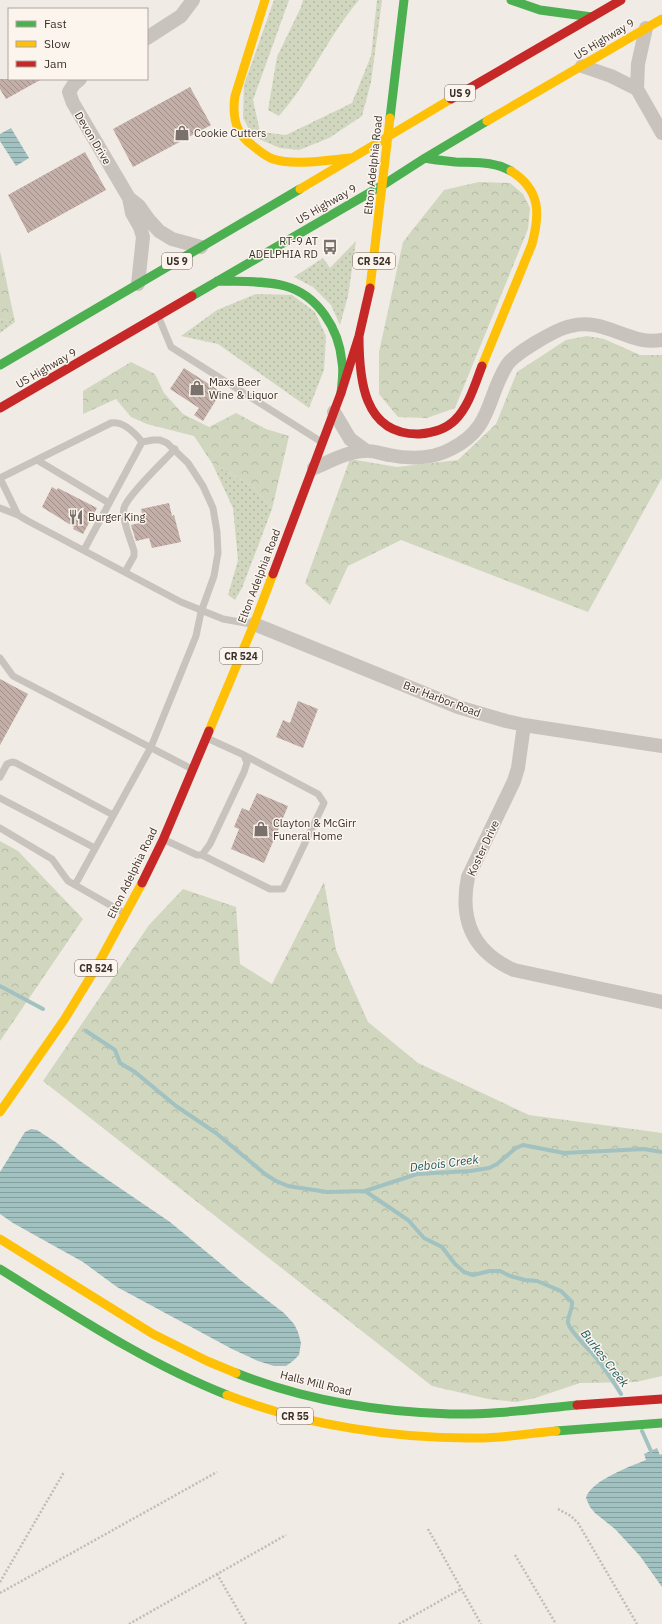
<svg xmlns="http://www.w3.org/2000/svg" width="662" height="1624" viewBox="0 0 662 1624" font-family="'IBM Plex Sans',sans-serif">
<defs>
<pattern id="grass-dots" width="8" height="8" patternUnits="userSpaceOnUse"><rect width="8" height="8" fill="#d1d6bf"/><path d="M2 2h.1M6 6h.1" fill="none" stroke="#b4b8a4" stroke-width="1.8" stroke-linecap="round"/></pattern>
<pattern id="forest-crowns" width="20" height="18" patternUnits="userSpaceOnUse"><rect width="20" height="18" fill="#d1d6bf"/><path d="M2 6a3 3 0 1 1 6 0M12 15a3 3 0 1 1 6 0" fill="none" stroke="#b4b8a4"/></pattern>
<pattern id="water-rules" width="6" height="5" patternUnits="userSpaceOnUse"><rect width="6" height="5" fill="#a1c2c1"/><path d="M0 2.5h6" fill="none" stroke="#849e9d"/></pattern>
<pattern id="building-back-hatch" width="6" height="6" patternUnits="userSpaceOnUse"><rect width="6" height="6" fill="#c3afa7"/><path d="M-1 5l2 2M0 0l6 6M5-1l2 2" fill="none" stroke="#a08f88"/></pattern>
</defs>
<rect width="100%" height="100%" fill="#f0ebe5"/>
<!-- grass -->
<path fill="url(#grass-dots)" d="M274,0H289L253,100L260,132L286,135L352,103L371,56L377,0H382L371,82L362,116L329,138L299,150L280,148L259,139L250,131L243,118L244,85Z
M303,0H359C328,36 310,81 279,116L268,110L277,57L301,7Z
M356,241L348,296L340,325L331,305L313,287L294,277L323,258L330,268Z
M256,294L292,295L315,312L326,336L324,370L309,408L218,344L181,336L217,310Z
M0,319L15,322L0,333Z
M212,463L253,487L272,509L242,588L235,600L228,595L238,560L233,508Z"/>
<!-- forest -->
<path fill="url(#forest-crowns)" d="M479,182L510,183L523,194L530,208L528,229L455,408L427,418L398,417L379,394V352L403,242L444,190Z
M0,251L15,322L0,319Z
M587,336L604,339L640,355H662V478L588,612L401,540L348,566L330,605L305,583L350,459L397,467L458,460L496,424L517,372L566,340Z
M131,362L155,374L164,393L183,414L209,427L236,413L266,429L289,436L272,509L253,487L212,463L194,436L147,424L131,417L116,399L83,414V391Z
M0,841L18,851L83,919L0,1041Z
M324,882L336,950L368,1022L418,1063L529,1115L662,1133V1376L636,1382L580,1383L535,1398L516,1402L488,1399L432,1386L43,1081L149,925L183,889L236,907L240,964L272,984Z"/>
<!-- water -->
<path fill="url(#water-rules)" d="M11,128L29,158L16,166L0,141V134Z
M31,1129L37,1130L57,1143L80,1161L170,1222L243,1282L284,1313L294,1324L298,1332L301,1343L299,1355L293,1361L286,1366H274L258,1361L232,1349L117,1287L83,1262L13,1223L0,1214V1172L25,1132Z
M657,1448L660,1455L662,1454V1587L640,1556L615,1529L595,1513L590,1507L586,1498C590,1481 631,1466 646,1460L644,1454Z"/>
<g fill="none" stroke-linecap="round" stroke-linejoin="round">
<!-- stream -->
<path stroke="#a1c2c1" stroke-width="4" d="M0,986L43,1009
M86,1031L115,1050L120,1063L135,1072L176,1106L216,1133L265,1174L276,1181L288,1186L327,1192L365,1191L417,1174L470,1171L489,1168L497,1164L516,1148L523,1145L564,1153L644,1149L662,1152
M365,1191L408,1220L424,1238L442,1247L455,1264L464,1272L473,1275L490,1271H500L510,1276L525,1280L537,1281L561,1291L572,1302C573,1310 567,1316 568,1323C570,1332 591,1351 598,1360C606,1371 614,1382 621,1394
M642,1431L651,1451"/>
</g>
<!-- building -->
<path fill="url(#building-back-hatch)" d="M0,79H42L6,99L0,89Z
M190,87L211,125L133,167L113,129Z
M85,152L106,190L28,233L8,195Z
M184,368L221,392L203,421L194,415L199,408L170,389Z
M52,487L57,490L58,488L97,508L83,534L73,529L74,527L42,507Z
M169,503L172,516L174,515L181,542L152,548L149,538L136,541L131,525L144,522L141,509Z
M0,679L28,694L0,745Z
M298,701L318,709L303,748L276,737L283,720L290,723Z
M257,793L288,806L264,863L231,849L239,829L234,827L242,808L249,811Z"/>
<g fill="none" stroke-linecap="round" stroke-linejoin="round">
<!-- path -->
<path stroke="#c2bbb6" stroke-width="2.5" stroke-dasharray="2 2" stroke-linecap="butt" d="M558,1509L571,1516L578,1523L637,1624
M428,1529L481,1624
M515,1555L556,1624
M217,1574L246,1624
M0,1582L64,1472
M0,1593L217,1472
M129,1624L286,1535
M399,1624L461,1589"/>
<!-- lane -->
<path stroke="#c9c3be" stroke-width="7" d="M159,318L171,347L320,441
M37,460L109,503
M0,478L111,423C124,421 135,433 142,442L153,440H160L167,443L188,463L203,486L213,508L217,532L218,553L214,576L201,612L196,636L151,747L75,885
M0,478L18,515L28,521L181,602L223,619L251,624
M0,508L18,515
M84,550L142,442
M125,572L134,556V551C131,540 121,518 124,508C127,496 165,460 175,449
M0,658L13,676L190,768
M0,777L7,764L12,762L16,763L113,815
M0,798L95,848
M0,828L52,859L68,881L124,913
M165,840L197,855H202L210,844L244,772L247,763L244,755L209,739
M202,855L270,889H283L324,803L318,794L244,755"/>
<!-- street -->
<path stroke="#c9c3be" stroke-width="14" d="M147,38L181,16L193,0
M582,66L611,76L637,89L662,133
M80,79L74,84L69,92L73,103L129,198L139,206L149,220L159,231L172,239L201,247
M637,89L638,64L646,28
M129,198L132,213L140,227L143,237L138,284
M334,412L350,439L365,450
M314,468C329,462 348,451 365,451C373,450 382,454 389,455C409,459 433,459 451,449C493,428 486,398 507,365C515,353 556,329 571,326C605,317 629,346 662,340
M254,624L458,707L506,721L524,725L662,746
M524,725L518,768L514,781L468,877C459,921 474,952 514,970L662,1002"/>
<!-- fast -->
<path stroke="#4caf50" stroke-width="9" d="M511,0L540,10L592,17
M390,118L404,0
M425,158C435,160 446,161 456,162C476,163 493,161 511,171
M217,281C239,282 263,280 285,286C318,295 339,329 342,362C344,372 342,383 341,393
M192,296L383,185L425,158L487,121
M0,365L300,189
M0,1269C74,1315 146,1363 227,1395
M236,1373C303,1400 378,1412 450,1414C492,1415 535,1409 577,1405
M556,1431L662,1423"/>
<!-- slow -->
<path stroke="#ffc107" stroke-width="9" d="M265,0L235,96C232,116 235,133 252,145C258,150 265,156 273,159C294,166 328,160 350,158
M487,121L662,19
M300,189L451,99
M370,288L390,118
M482,366L532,244C540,214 541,190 511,171
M209,731L254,624L273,574
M0,1112L64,1020L96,968L142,883
M0,1239L153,1334L207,1361L236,1373
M227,1395C304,1425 396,1439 478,1438C504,1438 530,1433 556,1431"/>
<!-- jam -->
<path stroke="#c62828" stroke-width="9" d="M451,99L621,0
M359,336C359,378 363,435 419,434C432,433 445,430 455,420C469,406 475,384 482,366
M0,408L192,296
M273,574L341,393L359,336L370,288
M142,883L163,840L209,731
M577,1405L662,1399"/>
</g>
<!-- icons -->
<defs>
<g id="shop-bare" transform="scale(1.2)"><path d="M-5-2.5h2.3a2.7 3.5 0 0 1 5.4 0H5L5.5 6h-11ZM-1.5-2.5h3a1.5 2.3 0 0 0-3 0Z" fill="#7a716c" stroke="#fbf5ee" stroke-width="2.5" paint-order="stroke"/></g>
<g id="bus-bare" transform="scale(1.2)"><path d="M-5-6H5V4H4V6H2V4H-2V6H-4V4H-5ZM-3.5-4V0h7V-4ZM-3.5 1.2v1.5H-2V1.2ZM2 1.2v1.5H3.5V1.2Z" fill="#7a716c" stroke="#fbf5ee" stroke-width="2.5" paint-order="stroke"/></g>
<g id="restaurant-bare" transform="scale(1.2)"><path d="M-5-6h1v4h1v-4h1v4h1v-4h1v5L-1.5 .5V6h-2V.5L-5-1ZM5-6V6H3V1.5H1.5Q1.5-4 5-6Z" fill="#7a716c" stroke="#fbf5ee" stroke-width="2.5" paint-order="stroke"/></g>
</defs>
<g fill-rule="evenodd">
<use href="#shop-bare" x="182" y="133"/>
<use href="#bus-bare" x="330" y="247"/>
<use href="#shop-bare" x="197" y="388"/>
<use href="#restaurant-bare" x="76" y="517"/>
<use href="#shop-bare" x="261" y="829"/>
</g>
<g text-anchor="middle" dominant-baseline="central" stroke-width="3" stroke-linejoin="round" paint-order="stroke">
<!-- shield labels -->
<g fill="#fbf5ee" stroke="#756b66" stroke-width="1">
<rect x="445" y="85" width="30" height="16" rx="3"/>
<rect x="162" y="253" width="30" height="16" rx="3"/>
<rect x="353" y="253" width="42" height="16" rx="3"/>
<rect x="220" y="648" width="42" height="16" rx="3"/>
<rect x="75" y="960" width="42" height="16" rx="3"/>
<rect x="277" y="1408" width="36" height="16" rx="3"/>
</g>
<g font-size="10" font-weight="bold" fill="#3b302b">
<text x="460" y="93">US 9</text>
<text x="177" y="261">US 9</text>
<text x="374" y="261">CR 524</text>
<text x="241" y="656">CR 524</text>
<text x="96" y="968">CR 524</text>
<text x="295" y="1416">CR 55</text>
</g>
<!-- street labels -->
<g font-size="11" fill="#3b302b" stroke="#fbf5ee">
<text transform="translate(604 39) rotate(-31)">US Highway 9</text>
<text transform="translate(93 138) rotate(59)">Devon Drive</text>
<text transform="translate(373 165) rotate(-84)">Elton Adelphia Road</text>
<text transform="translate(326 204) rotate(-30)">US Highway 9</text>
<text transform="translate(46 368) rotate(-30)">US Highway 9</text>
<text transform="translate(259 576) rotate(-69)">Elton Adelphia Road</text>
<text transform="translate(442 699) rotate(21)">Bar Harbor Road</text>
<text transform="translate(483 848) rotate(-65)">Koster Drive</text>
<text transform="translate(132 873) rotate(-64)">Elton Adelphia Road</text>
<text transform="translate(316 1383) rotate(14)">Halls Mill Road</text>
</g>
<!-- poi labels -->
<g font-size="11" fill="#3b302b" stroke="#fbf5ee" text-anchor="start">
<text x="194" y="133">Cookie Cutters</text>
<text x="318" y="241" text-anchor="end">RT-9 AT<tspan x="318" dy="13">ADELPHIA RD</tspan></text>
<text x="209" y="382">Maxs Beer<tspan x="209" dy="13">Wine &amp; Liquor</tspan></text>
<text x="88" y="517">Burger King</text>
<text x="273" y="823">Clayton &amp; McGirr<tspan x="273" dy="13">Funeral Home</tspan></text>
</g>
<!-- water labels -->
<g font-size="12" font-style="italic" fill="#1f5a5e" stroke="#fbf5ee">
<text transform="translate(444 1163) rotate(-7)">Debois Creek</text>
<text transform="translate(605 1358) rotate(52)">Burkes Creek</text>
</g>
</g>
<!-- legend -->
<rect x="8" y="8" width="140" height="72" fill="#fbf5ee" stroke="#aea6a0"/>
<rect x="16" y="21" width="20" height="6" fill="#4caf50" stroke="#aea6a0"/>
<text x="44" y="28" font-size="12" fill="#3b302b">Fast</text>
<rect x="16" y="41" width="20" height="6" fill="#ffc107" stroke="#aea6a0"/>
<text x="44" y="48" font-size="12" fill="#3b302b">Slow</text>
<rect x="16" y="61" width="20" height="6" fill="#c62828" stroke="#aea6a0"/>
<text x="44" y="68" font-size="12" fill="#3b302b">Jam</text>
</svg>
